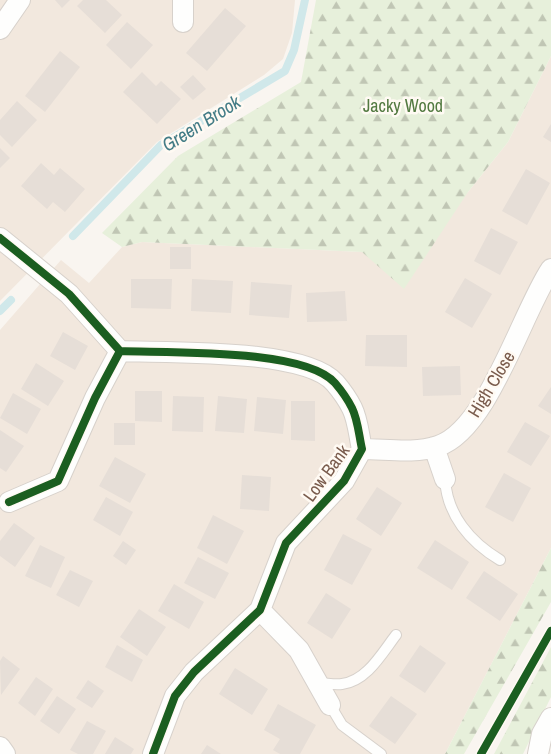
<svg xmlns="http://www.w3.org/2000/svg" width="551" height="754" viewBox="0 0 551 754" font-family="'Archivo Narrow',sans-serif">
<defs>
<pattern id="forest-firs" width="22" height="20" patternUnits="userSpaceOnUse" patternTransform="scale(1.25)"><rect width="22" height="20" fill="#e7f0db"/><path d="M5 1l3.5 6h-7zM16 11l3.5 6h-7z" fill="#c0c6b4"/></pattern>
</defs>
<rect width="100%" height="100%" fill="#f9f5f0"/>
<!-- residential -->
<path fill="#f2e8de" d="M0,0H295L292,33L283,59L264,75L157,142L0,301Z
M551,56V548L445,754H0V330L61,260L89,283L122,247L142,242L362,252L468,192L508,142Z"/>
<!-- forest -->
<path fill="url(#forest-firs)" d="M316,0H551V56L508,142L468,192L404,289L362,252L142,242L122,247L102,233L178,156L301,82Z
M551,548V602L464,754H445Z
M551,647V697L523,754H494Z"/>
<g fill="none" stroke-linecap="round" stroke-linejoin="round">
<!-- stream -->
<path stroke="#d0e8ea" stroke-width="8" d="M73,236L161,145L285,71L294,50L305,0
M0,311L11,300"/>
</g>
<!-- building -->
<path fill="#e6ded7" d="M55,0H70L62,8Z
M83,0H106L122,15L105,33L77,6Z
M225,8L246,26L207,71L186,53Z
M127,22L153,45L131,69L106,45Z
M60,51L80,67L45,112L25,96Z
M142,72L156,86L161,81L181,99L157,124L123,92Z
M193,75L206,89L193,100L180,87Z
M17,101L37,120L12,147L0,135V120Z
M551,124V142L543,137Z
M0,148L10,158L0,168Z
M41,163L54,175L60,168L85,189L65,212L53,202L47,209L21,186Z
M526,169L550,183L527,225L502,211Z
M491,228L518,242L500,275L474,261Z
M170,247H191V269H170Z
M465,278L492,294L472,328L445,312Z
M131,279H172L171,309L131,308Z
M192,279L233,281L231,313L191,311Z
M251,282L292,285L289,318L249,315Z
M345,291L347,321L307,322L306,293Z
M63,332L88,346L75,370L50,356Z
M366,335H407V367L365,366Z
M36,363L64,381L48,406L21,389Z
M460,366L461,395L423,396L422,367Z
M551,387V414L538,406Z
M135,391H162V422L135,421Z
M13,393L41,409L27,434L0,418Z
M173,396L204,397L203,432L172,431Z
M218,396L247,399L244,433L215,431Z
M257,397L286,400L283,434L254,431Z
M291,401H315V441L291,440Z
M525,422L550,436L531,466L507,452Z
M114,423H135V445H114Z
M0,430L24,446L6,472L0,468Z
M115,457L146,474L130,503L99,486Z
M504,473L531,488L513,522L485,507Z
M242,475L271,477L269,511L240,509Z
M377,487L402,503L381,536L356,519Z
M106,497L133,512L120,536L93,520Z
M213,515L244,531L227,564L197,548Z
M14,523L35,538L15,567L0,556V541Z
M343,534L372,549L352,585L324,570Z
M435,540L469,562L452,590L417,568Z
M123,541L136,550L126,565L113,556Z
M40,545L65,557L51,588L25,576Z
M198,557L229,573L215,599L184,583Z
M70,570L93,581L79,607L56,595Z
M484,571L518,594L500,621L466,598Z
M174,584L204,602L189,629L158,611Z
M326,593L351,609L332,639L307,623Z
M139,609L166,627L147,656L120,637Z
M117,645L143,660L132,682L105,667Z
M420,645L446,663L425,693L399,676Z
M3,656L20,669L1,695L0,661Z
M235,668L268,689L252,715L219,694Z
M36,677L53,689L35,716L18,703Z
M88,680L104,691L92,708L76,698Z
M57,696L76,709L59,734L40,721Z
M391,696L417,714L395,744L369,726Z
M278,704L316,725L300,754H280L273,750L280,739L264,730Z
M87,721L106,731L93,754H78L70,750Z
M115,737L134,749L131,754H105Z
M207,745L221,754H201Z"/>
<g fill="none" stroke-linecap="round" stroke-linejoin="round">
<!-- lane casing -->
<g stroke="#d7d1cb" stroke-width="12">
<path id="lane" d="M445,479C447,515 470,542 500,560
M318,683C326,683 334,685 342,684C367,681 382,653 396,635
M330,705L342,725L381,754"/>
</g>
<!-- street casing -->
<g stroke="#d7d1cb" stroke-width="22">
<path id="street" d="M183,22V0
M0,29L20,0
M0,238L69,294L120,351L95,398L58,481L9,502
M120,351C166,353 305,348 335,383C341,390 348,400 352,408C358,420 359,436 362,449L344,481L286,543L260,610L194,672L175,696L153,754
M434,447L445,479
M362,449C387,449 414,454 438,446C488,430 522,312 551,269
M260,610L299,650L330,705
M0,747L5,754
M538,754L542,734L551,718"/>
</g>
<!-- lane -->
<use href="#lane" stroke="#fefefd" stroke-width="10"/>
<!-- street -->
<use href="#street" stroke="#fefefd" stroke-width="20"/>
<!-- cycleway casing -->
<g stroke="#fffaf3" stroke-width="11">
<path id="cycleway" d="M0,238L69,294L120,351L95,398L58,481L9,502
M120,351C166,353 305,348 335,383C341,390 348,400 352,408C358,420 359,436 362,449L344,481L286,543L260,610L194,672L175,696L153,754
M481,754L551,631"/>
</g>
<!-- cycleway -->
<use href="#cycleway" stroke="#1b5e20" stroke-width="8"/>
</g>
<g text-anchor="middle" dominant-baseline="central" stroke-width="5" stroke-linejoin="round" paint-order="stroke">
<!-- park labels -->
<g font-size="18" fill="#537a41" stroke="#fffaf3">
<text x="403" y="105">Jacky Wood</text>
</g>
<!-- street labels -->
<g font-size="18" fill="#7a5c4d" stroke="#fffaf3">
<text transform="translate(491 384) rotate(-59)">High Close</text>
<text transform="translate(326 473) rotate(-54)">Low Bank</text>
</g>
<!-- water labels -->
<g font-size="19" font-style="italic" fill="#437c86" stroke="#fffaf3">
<text transform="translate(201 123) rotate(-32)">Green Brook</text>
</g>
</g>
</svg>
